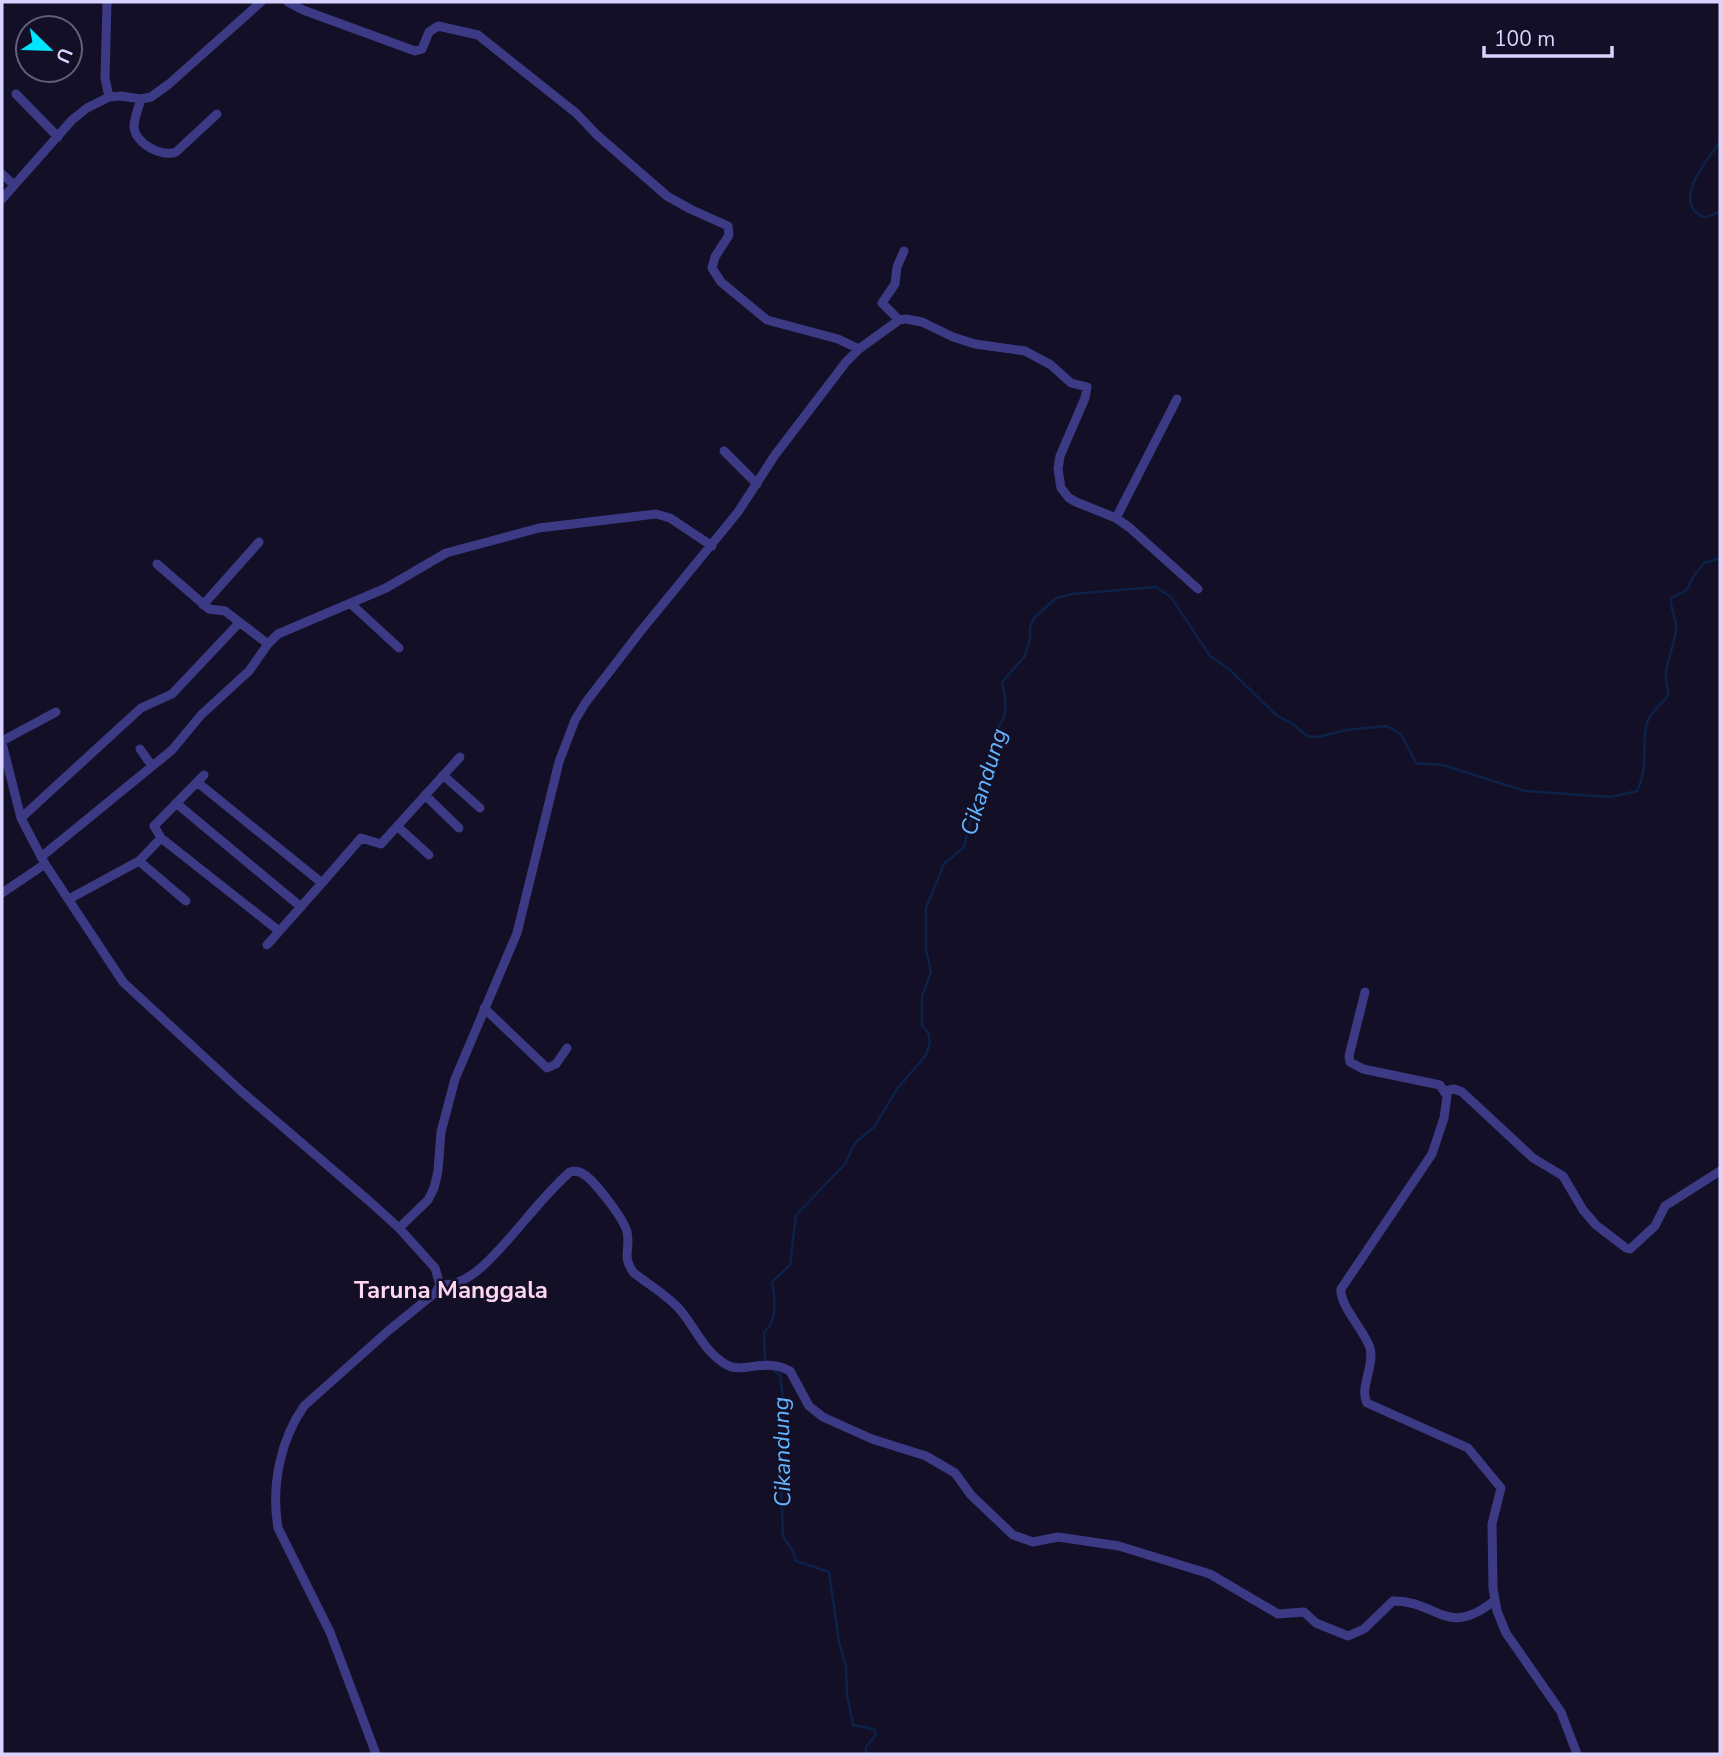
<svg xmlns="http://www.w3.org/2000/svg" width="1722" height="1756" viewBox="0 0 1722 1756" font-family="'Nunito Sans',sans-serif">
<rect width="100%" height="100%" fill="#130f26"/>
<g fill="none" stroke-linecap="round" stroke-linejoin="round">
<!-- stream -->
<path stroke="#0c2248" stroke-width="2.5" d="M1720,142C1709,157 1678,194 1695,211C1696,213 1701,216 1704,217C1709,217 1715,213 1720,212
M765,1364L764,1332C778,1321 775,1298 772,1282L790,1265L796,1215L845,1164L855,1143L874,1127L897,1089L926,1055L930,1043L928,1032L922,1026V996L931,972L926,950V908L944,864L964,847L975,801L986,774L999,726C1009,713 1005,697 1002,682L1025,656L1030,638V627L1034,618L1056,598L1073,594L1156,587L1171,597L1210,656L1229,669L1276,715L1293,724L1307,736L1318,737L1346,730L1387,726L1401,734L1416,763C1427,765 1435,763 1446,766L1525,791L1611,797L1637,791C1650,765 1640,741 1648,720C1653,710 1663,703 1669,694C1660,669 1673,655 1676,630C1677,618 1670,610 1671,598L1687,590L1693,577L1704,563L1717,559L1720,560
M773,1370L780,1375L784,1406L780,1455L783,1536L793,1551L796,1561L829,1572L839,1642L846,1666L847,1694L853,1725L874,1729L876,1735L866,1747V1754"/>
<!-- street -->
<path stroke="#3d3a85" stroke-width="9" d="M107,2L105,78L109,97
M288,2L303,10L415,51L422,49L429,32L438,26L478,35L576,113L597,135L667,196L690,209L728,226L729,235L715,257L712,268L721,282L767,320L838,339L859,349
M16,94L58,137
M141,99C139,107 134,118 134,126C134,143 162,158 176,152L217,114
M2,174L14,185
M2,199L72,120L87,108L109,97L121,96L141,99L151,97L169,84L261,2
M899,320L882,303L895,284L897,267L904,251
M724,451L757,484
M1116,518L1177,399
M157,564L209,609L225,611L268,644
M350,603L399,648
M203,605L259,542
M2,741L56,712
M2,743L21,818L45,864L123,982L241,1091L368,1200L399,1228L435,1268L440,1285L436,1292L388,1331L304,1406C280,1440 271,1487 278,1528L330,1632L376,1754
M140,749L152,766
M443,775L480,808
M197,782L322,883L267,945
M425,795L459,828
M176,803L301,907
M21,818L141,708L172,694L239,623
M397,826L429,855
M161,838L279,931
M41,857L172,750L201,715L249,671L268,644L278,634L386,588L446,553L539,528L656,514L670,518L712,546
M139,861L161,838L154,826L204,775
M322,883L361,838L381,844L460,757
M2,893L45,864
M69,899L139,861L186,901
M1365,992L1349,1056L1350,1062L1363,1069L1440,1085L1447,1096L1444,1118L1432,1154L1341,1289C1339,1305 1365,1331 1370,1348C1375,1366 1359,1387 1367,1403L1468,1448L1501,1488L1492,1524L1493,1588L1497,1611L1506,1633L1561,1712L1577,1754
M484,1008L547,1068L556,1064L567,1048
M1445,1091L1454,1089L1462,1092L1533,1158L1563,1176L1583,1210L1596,1225L1626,1248L1630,1249L1655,1226L1665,1206L1720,1171
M399,1228L428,1200L434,1188L438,1171L441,1132L455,1079L517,933L559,762L575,720L586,702L640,632L738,512L775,455L846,362L859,349L899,320L906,319L922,322L953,337L975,344L1025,351L1051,365L1071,383L1087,387L1085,398L1060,456L1058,469L1061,488L1069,498L1076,502L1116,518L1130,528L1198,589
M440,1285C456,1286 472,1276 484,1265C515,1236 538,1200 570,1172C576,1170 580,1171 585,1175C596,1183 624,1219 627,1232C631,1250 621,1256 634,1273C649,1285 669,1296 681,1311C696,1329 705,1353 727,1365C744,1374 763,1357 790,1371L809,1406L823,1417L872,1439L926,1456L955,1473L971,1495L1013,1535L1033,1542L1058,1537L1119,1546L1210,1574L1278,1614L1304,1612L1316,1623L1348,1636L1364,1629L1393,1601C1437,1600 1446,1639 1494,1601"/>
</g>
<g text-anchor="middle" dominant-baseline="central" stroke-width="5" stroke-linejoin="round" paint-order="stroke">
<!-- water labels -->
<g font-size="23" font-style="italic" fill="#62b6ff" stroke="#130f26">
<text transform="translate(984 782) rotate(-73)">Cikandung</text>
<text transform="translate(782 1452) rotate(-91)">Cikandung</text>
</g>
<!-- quarter labels -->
<g font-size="24" font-weight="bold" fill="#ffd6f0" stroke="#130f26">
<text x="451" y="1290">Taruna Manggala</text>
</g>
</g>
<!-- border -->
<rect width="1722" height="1756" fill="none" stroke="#d9d4ff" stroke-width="7"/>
<!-- north arrow -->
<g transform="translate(49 49) rotate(113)"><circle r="33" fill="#130f26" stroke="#625e7d" stroke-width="2"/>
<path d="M0-5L12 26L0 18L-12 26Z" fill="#00e5ff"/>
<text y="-10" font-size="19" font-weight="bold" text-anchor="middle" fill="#d9d4ff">U</text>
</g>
<!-- scale -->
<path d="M1484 46v10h128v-10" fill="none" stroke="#d9d4ff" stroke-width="3.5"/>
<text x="1494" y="46" font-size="21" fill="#d9d4ff" stroke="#130f26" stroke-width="5" paint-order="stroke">100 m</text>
</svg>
